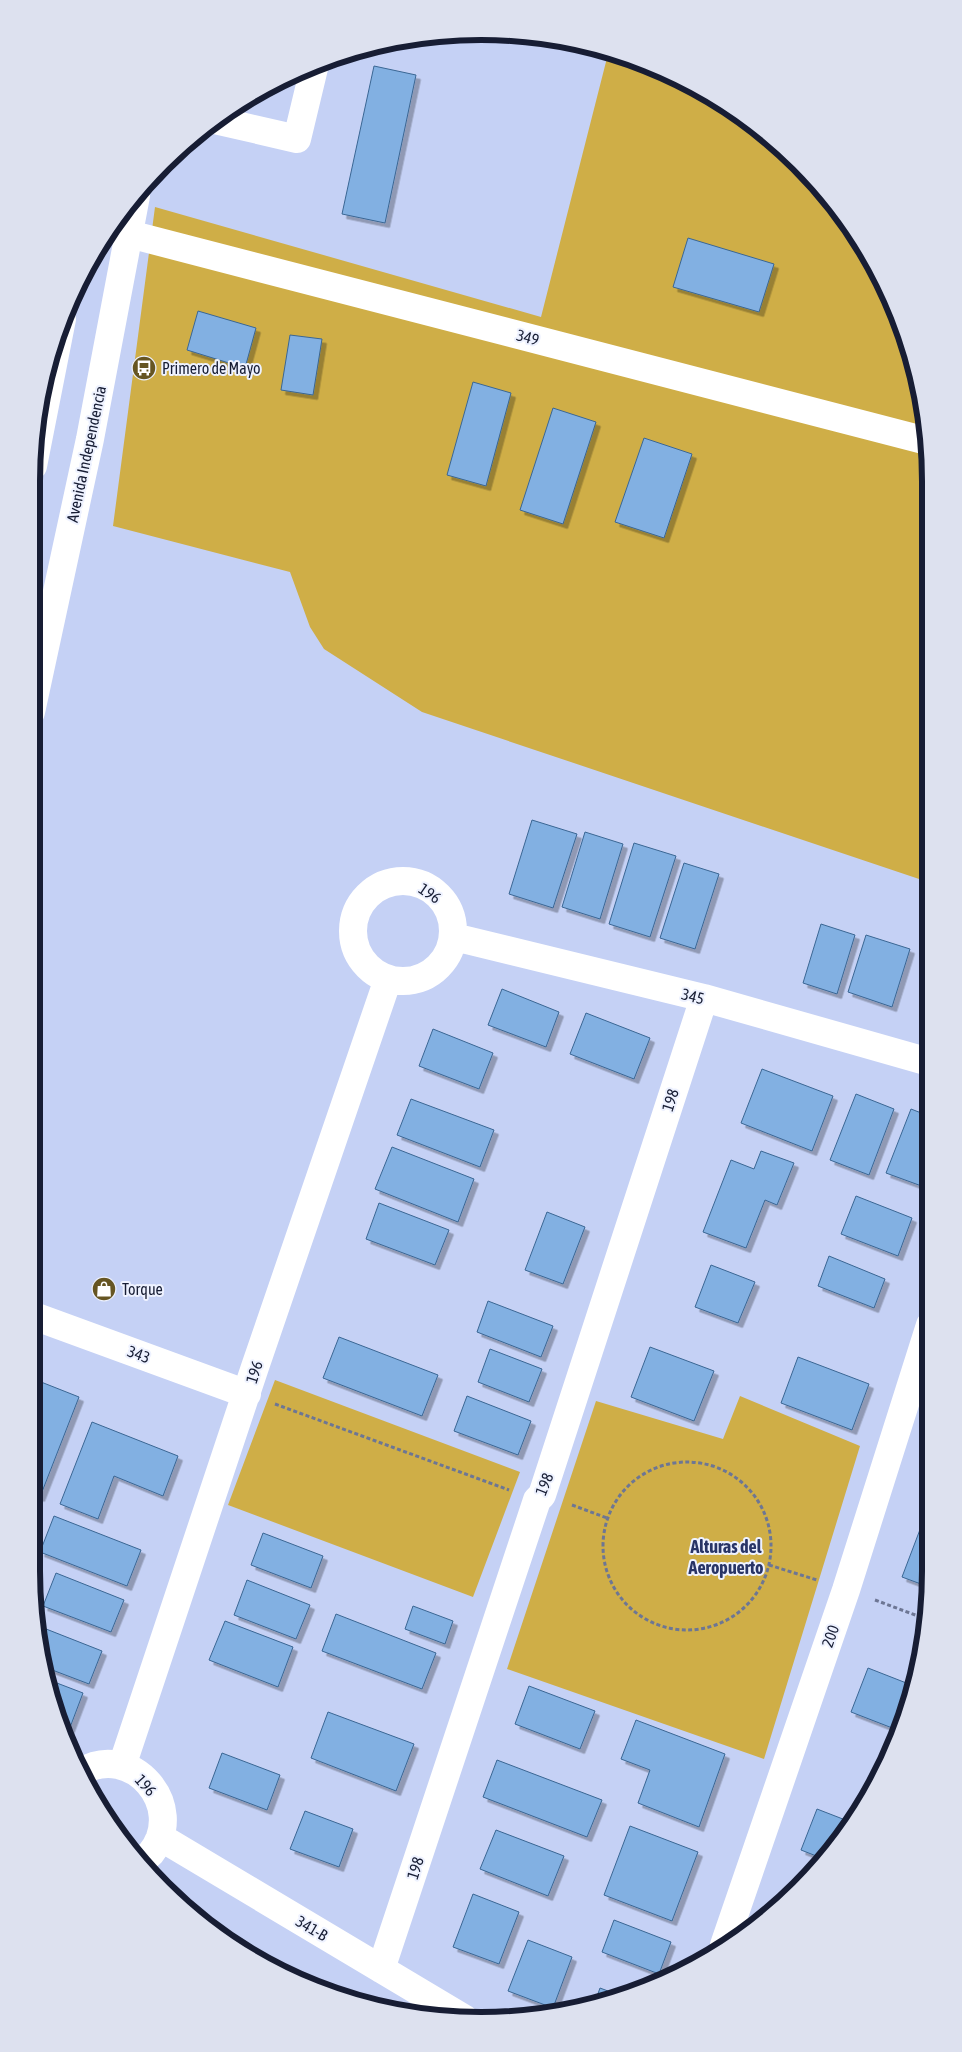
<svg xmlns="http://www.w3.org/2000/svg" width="962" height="2052" viewBox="0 0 962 2052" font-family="'Asap Condensed',sans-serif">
<defs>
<filter id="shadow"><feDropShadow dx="4.5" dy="4.5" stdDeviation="0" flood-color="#0004"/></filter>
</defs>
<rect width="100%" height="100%" fill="#c5d1f5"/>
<!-- green -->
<path fill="#cfae47" d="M608,54L653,65L755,124L838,207L896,309L927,422L928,882L422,712L324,649L310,627L290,572L113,526L155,207L541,317Z
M275,1380L520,1472L473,1597L228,1505Z
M740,1396L860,1446L764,1759L507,1669L596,1401L723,1439Z"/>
<!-- building -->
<path fill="#82b0e2" stroke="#3a6693" filter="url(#shadow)" d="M374,66L416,75L385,223L342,214Z
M688,238L774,264L759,312L673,287Z
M198,311L256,328L245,368L187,350Z
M290,335L322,339L313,395L281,390Z
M473,382L511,393L486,486L447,475Z
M553,408L596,422L563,524L520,510Z
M644,438L692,454L664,538L615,522Z
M532,820L577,834L553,908L509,894Z
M585,832L623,844L600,919L562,907Z
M634,843L676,856L650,937L609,924Z
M684,863L719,874L695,949L660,938Z
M821,924L855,935L837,994L803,983Z
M866,935L910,949L892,1007L848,992Z
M502,989L559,1012L546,1047L488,1025Z
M586,1013L650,1038L634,1079L570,1054Z
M433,1029L493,1053L479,1089L419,1066Z
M762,1069L833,1096L812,1151L741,1123Z
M856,1094L894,1109L869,1175L830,1160Z
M411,1099L494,1130L480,1167L397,1135Z
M911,1109L929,1116V1181L927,1188L886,1173Z
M392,1147L474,1179L458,1222L375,1189Z
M761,1151L794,1163L777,1205L765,1200L746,1248L703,1232L731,1160L754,1169Z
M856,1196L912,1218L898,1256L841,1234Z
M379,1203L449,1230L435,1265L366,1239Z
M547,1212L585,1227L563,1284L525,1270Z
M829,1256L885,1279L874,1308L818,1286Z
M711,1265L755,1282L738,1323L695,1307Z
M488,1301L553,1326L541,1357L477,1332Z
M339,1337L438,1375L422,1416L323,1378Z
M650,1347L714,1371L694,1421L631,1397Z
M490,1349L542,1369L529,1402L478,1382Z
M798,1357L869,1384L852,1430L781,1403Z
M36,1380L79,1397L40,1497L31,1493V1394Z
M467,1396L531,1421L518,1455L454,1431Z
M92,1422L178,1456L163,1496L114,1476L98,1519L60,1504Z
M54,1516L141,1550L127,1586L40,1552Z
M924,1519L931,1521L929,1587L902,1577Z
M263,1533L323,1556L311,1588L251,1565Z
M56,1573L124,1600L111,1632L43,1606Z
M247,1580L310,1605L296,1639L234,1615Z
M413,1606L453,1621L445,1644L405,1629Z
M336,1614L436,1653L422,1689L322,1651Z
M225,1621L293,1647L278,1687L209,1660Z
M41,1627L102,1651L89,1684L47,1668Z
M868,1668L914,1686L900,1731L851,1712Z
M49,1680L83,1693L66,1738L55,1716Z
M529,1686L595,1711L580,1749L515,1724Z
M328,1712L414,1744L396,1791L311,1758Z
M636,1720L725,1754L699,1827L638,1803L650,1770L621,1759Z
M222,1753L280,1775L267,1810L209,1788Z
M497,1760L602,1800L587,1837L483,1797Z
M817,1809L848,1821L824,1859L801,1850Z
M305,1811L353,1829L339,1867L290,1849Z
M630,1826L698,1852L672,1921L604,1895Z
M496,1830L564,1856L548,1896L480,1869Z
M473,1894L519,1912L499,1964L453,1947Z
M614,1920L671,1942L659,1974L602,1952Z
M528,1940L572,1957L553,2008L508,1991Z
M600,1988L616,1994L595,2002Z"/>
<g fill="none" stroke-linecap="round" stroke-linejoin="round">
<!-- path -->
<path stroke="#6d7694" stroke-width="3" stroke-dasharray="4 2.5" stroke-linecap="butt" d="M275,1404L509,1490
M603 1546a84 84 0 1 1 168 0a84 84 0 1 1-168 0Z
M572,1505L607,1518
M769,1565L817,1580
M875,1600L926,1619"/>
<!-- minor -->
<path stroke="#fff" stroke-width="28" d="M215,120L297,139L315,64
M129,234L927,441
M353 931a50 50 0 1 1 100 0a50 50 0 1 1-100 0Z
M454,937L704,998L929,1062
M31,1315L247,1394
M122,1766L255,1367L388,979
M81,1772C131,1741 188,1806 151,1853C148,1856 143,1860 140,1863
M160,1837L465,2019
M724,1945L846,1590L930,1325
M381,1969L537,1500L542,1495L704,998"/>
<!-- major -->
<path stroke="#fff" stroke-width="28" d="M33,466L62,319
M31,712L90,439L136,196"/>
</g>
<!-- icons -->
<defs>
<g id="bus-disc" transform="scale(1.25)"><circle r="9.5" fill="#652" stroke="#eef2ff"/><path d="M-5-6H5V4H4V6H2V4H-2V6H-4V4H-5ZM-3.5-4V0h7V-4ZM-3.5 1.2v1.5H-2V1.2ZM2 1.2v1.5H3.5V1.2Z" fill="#fff"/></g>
<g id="shop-disc" transform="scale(1.25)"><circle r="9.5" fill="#652" stroke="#eef2ff"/><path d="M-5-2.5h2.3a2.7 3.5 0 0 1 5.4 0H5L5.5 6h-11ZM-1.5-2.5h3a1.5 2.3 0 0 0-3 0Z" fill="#fff"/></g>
</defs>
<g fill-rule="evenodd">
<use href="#bus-disc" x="144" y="368"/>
<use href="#shop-disc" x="104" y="1289"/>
</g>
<g text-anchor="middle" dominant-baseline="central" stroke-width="4" stroke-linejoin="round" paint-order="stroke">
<!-- street labels -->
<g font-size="16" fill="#171d34" stroke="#eef2ff">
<text transform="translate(528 337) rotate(15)">349</text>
<text transform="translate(86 454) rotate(-78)">Avenida Independencia</text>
<text transform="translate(430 893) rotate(35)">196</text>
<text transform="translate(693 996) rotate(14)">345</text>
<text transform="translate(670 1100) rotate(-72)">198</text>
<text transform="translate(139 1354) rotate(20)">343</text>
<text transform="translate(254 1372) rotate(-72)">196</text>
<text transform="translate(544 1484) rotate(-68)">198</text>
<text transform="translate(830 1636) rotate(-71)">200</text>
<text transform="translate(146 1785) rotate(48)">196</text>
<text transform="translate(415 1868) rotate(-72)">198</text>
<text transform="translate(312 1928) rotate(31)">341-B</text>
</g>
<!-- poi labels -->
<g font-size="16" fill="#171d34" stroke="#eef2ff" text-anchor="start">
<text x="162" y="368">Primero de Mayo</text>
<text x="122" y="1289">Torque</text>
</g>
<!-- neighbourhood labels -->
<g font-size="18" font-weight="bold" fill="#283466" stroke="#eef2ff">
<text x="726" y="1546">Alturas del<tspan x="726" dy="21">Aeropuerto</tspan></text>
</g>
</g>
<!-- crop -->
<path d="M0 0H962V2052H0ZM481 40H481A441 441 0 0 1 922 481V1571A441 441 0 0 1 481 2012H481A441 441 0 0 1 40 1571V481A441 441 0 0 1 481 40Z" fill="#dde1ef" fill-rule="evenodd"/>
<path fill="none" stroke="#171d34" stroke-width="6" d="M481 40H481A441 441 0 0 1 922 481V1571A441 441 0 0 1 481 2012H481A441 441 0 0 1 40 1571V481A441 441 0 0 1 481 40Z"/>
</svg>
